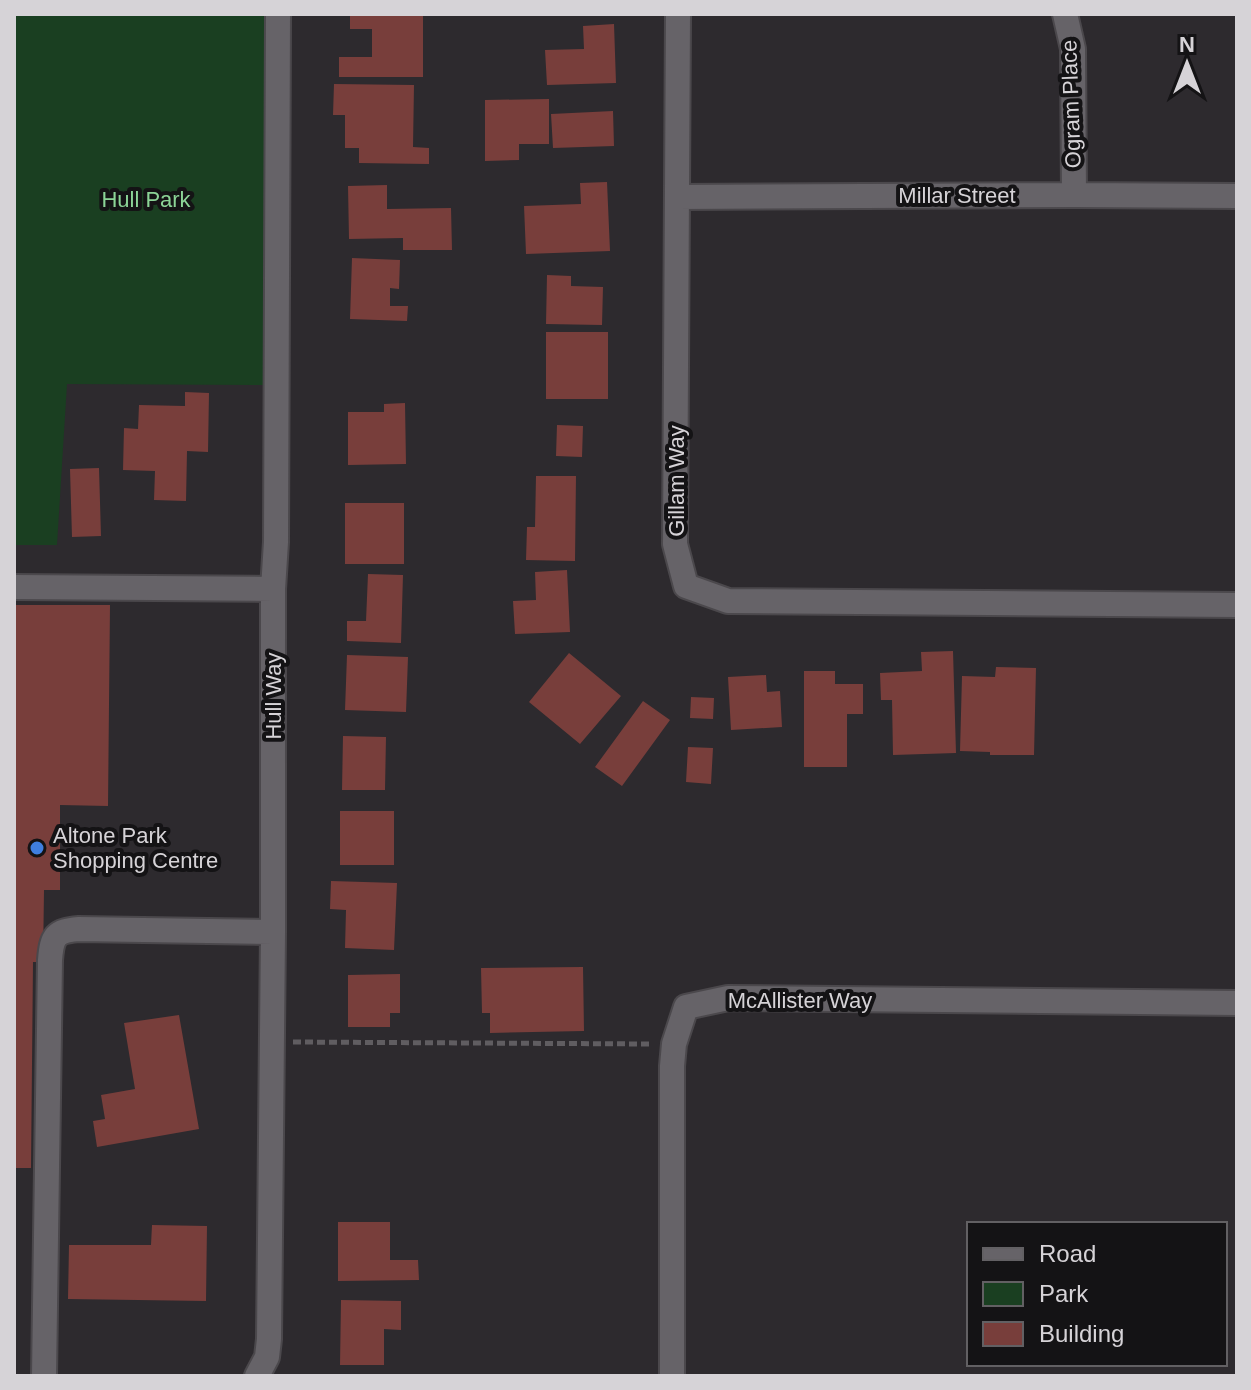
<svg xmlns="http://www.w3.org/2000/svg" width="1251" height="1390" viewBox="0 0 1251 1390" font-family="Helvetica,sans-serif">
<rect width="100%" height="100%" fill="#2d2a2e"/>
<!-- green -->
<path fill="#1a3f21" d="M14,14H278L277,385L67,384L57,545H14Z"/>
<!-- building -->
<path fill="#783e3b" d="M350,14L423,16V77H339V57H372V29H350Z
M614,24L616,83L547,85L545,50L584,49L583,26Z
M334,84L414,85L413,147L429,148V164L359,163V148H345V115H333Z
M549,99V144H519V160L485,161V100Z
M613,111L614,146L553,148L551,114Z
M607,182L610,251L526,254L524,206L581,204L580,183Z
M387,185V209L451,208L452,250H403V238L349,239L348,186Z
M352,258L400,260L399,289L390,288V306H408L407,321L350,319Z
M547,275L571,276V286L603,287L602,325L546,324Z
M546,332H608V399H546Z
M185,392L209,393L208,452L187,451L186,501L154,500L155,471L123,470L124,428L138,429L139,405L185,406Z
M405,403L406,464L348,465V412H384V404Z
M557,425L583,426L582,457L556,456Z
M99,468L101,536L72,537L70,469Z
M536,476H576L575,561L526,560L527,527H535Z
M345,503H404V564H345Z
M567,570L570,632L515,634L513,601L536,600L535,572Z
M368,574L403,575L401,643L347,641V621H366Z
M14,605H110L108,806L60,805V890H44L43,962H33L31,1168H14Z
M953,651L956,753L893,755L892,700H881L880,673L922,671L921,652Z
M569,653L621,696L580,744L529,702Z
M347,655L408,657L406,712L345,710Z
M996,667L1036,668L1034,755H990V752L960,751L962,676L995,677Z
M804,671H835V684H863V714H847V767H804Z
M766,675L767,692L780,691L782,727L731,730L728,677Z
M691,697L714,698L713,719L690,718Z
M643,701L670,720L622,786L595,767Z
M343,736L386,737L385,790H342Z
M688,747L713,748L711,784L686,782Z
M340,811H394V865H340Z
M331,881L397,883L394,950L345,948L346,910L330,909Z
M583,967L584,1031L490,1033V1013H482L481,968Z
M400,974V1013H390V1027H348V975Z
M179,1015L199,1129L97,1147L93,1121L105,1119L101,1095L135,1089L124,1023Z
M338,1222H390V1260H418L419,1280L338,1281Z
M152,1225L207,1226L206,1301L68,1299L69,1245H151Z
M341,1300L401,1301V1330L384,1329V1365H340Z"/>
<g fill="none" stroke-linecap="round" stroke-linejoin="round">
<!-- minor casing -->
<g stroke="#4b484c" stroke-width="28">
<path id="minor" d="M678,14L675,544L686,586L728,601L1237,605
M1065,14L1073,49L1074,195
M677,197L1074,195L1237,196
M14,587L273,589
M44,1376L50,960C52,936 55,931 79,929L273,932
M257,1376L267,1357L269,1339L273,932V589L276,542L278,14
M672,1376V1066L674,1044L686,1007L728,998L1237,1003"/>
</g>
<!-- path -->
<path stroke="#605d61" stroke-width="5" stroke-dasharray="8 4" stroke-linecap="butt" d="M293,1042L651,1044"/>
<!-- minor -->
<use href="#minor" stroke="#666368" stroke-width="24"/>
</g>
<!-- markers -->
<circle fill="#3f7fe0" stroke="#141315" stroke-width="3" cx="37" cy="848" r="8"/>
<g text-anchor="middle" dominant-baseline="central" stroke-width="8" stroke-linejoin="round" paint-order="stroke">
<!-- street labels -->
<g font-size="22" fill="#d6d3d7" stroke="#141315">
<text transform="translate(1071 104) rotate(-92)">Ogram Place</text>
<text x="957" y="195">Millar Street</text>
<text transform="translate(676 481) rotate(-90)">Gillam Way</text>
<text transform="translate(273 696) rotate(-90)">Hull Way</text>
<text x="800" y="1000">McAllister Way</text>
</g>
<!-- park labels -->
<g font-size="22" fill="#8cd497" stroke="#141315">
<text x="146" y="199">Hull Park</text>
</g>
<!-- poi labels -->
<g font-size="22" fill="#d6d3d7" stroke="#141315" text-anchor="start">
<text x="53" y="835">Altone Park<tspan x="53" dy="25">Shopping Centre</tspan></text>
</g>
</g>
<!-- border -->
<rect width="1251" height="1390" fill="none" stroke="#d6d3d7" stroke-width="32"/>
<!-- legend -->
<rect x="967" y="1222" width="260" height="144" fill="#141315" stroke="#626063" stroke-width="2"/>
<rect x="983" y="1248" width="40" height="12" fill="#666368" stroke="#626063" stroke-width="2"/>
<text x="1039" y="1262" font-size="24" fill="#d6d3d7">Road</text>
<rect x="983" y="1282" width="40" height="24" fill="#1a3f21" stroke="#626063" stroke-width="2"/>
<text x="1039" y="1302" font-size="24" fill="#d6d3d7">Park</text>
<rect x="983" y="1322" width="40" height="24" fill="#783e3b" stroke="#626063" stroke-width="2"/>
<text x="1039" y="1342" font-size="24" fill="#d6d3d7">Building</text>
<!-- north arrow -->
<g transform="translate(1187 64)" stroke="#141315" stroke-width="6" paint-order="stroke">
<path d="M0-6L14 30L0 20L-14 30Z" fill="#d6d3d7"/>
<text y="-12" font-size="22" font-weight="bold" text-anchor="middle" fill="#d6d3d7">N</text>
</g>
</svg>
